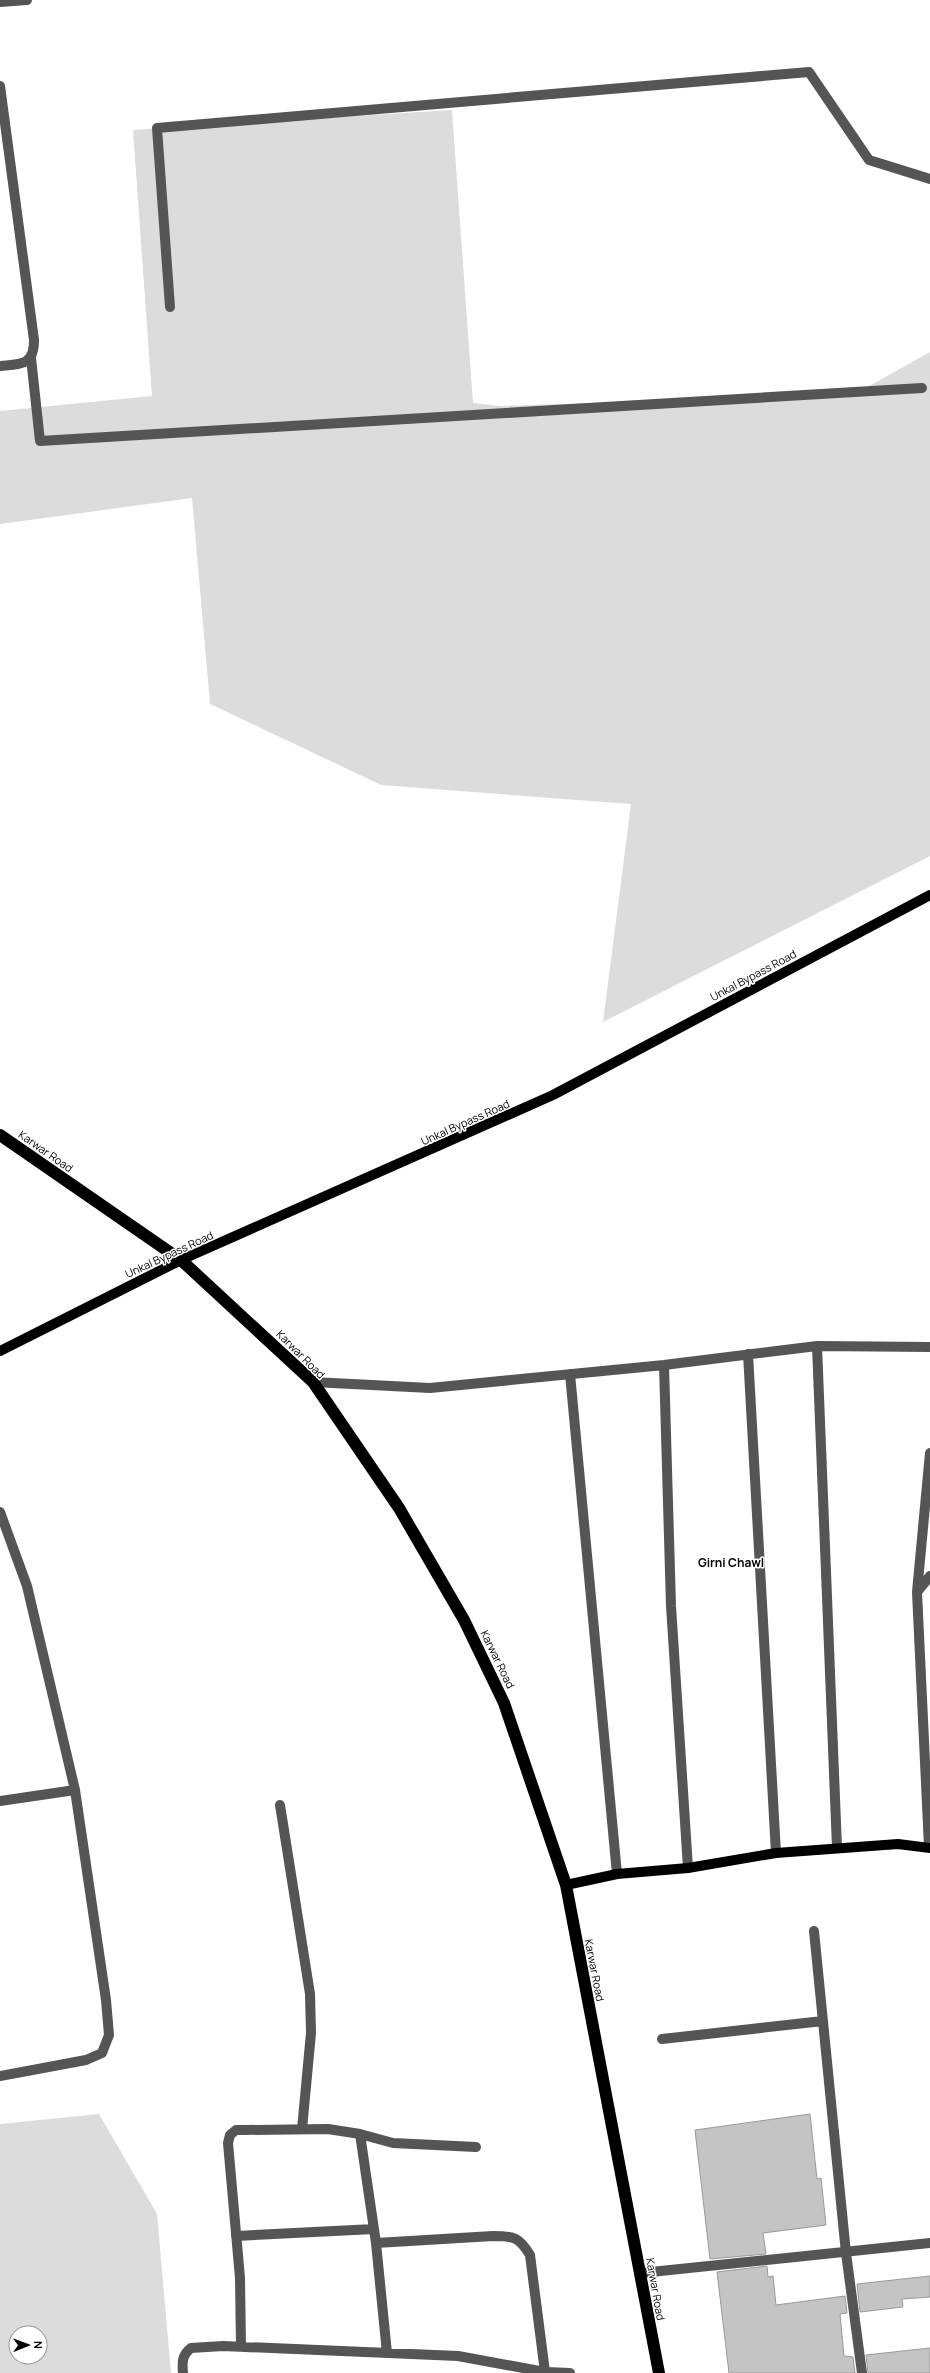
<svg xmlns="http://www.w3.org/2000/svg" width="930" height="2373" viewBox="0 0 930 2373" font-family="Manrope,sans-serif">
<rect width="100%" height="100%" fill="#fff"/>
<!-- green -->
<path fill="#dcdcdc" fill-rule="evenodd" d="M452,110L473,403L501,406L855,394L930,352V856L603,1022L631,804L381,785L210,704L192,498L0,524V411L152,396L133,130Z
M99,2114L157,2214L171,2373H0V2124ZM16,2333H40V2357H16Z"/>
<!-- building -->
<path fill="#c4c4c4" stroke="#999" d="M810,2114L817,2179L821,2178L826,2225L763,2233L766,2254L710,2259L695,2130Z
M767,2266L768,2277L773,2276L776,2305L845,2296L847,2313L840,2314L844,2356L853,2357L855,2373H729L717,2272Z
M930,2276V2297L902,2299L903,2307L860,2312L857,2284Z
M930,2348V2373H868L866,2355Z"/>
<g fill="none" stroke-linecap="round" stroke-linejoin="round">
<!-- minor -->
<path stroke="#555" stroke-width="10" d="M0,2L27,0
M0,86L34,340C34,366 21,364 0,366
M170,307L157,128L809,72L869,160L930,179
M31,358L40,441L922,388
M817,1346L837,1848
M748,1354L776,1853
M664,1365L671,1606L688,1868
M570,1374L617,1874
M313,1382L430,1388L664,1365L817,1346L930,1347
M0,1512L27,1586L75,1790L106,2000L109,2035L102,2053L86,2060L0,2076
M917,1592L930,1576
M0,1801L75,1790
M280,1805L310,1994L311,2033L302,2129
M929,1847L917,1592L930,1453
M814,1931L846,2253L862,2373
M662,2039L823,2021
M360,2134L376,2243L387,2353
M236,2236L374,2229
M376,2243L493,2236C514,2236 519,2237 530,2255L545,2372
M641,2273L930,2243
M241,2347L240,2278L228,2143L230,2135L236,2130H244L328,2129L360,2134L393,2143L476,2147
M183,2373C182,2362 182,2355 191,2348L223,2346L458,2356L545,2372L570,2373"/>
<!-- major -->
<path stroke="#000" stroke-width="10" d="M0,1351L181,1260L553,1095L930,895
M566,1885L617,1874L688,1868L776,1853L898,1844L930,1848"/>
<!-- highway -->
<path stroke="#000" stroke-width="12" d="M0,1135L181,1260L313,1382L399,1508L464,1620L504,1703L566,1885L659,2373"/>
</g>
<g text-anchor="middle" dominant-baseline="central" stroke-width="3" stroke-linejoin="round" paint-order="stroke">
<!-- street labels -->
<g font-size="11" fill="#000" stroke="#fff">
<text transform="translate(753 975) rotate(-28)">Unkal Bypass Road</text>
<text transform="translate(465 1122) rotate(-24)">Unkal Bypass Road</text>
<text transform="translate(46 1151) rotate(35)">Karwar Road</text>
<text transform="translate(169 1254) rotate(-25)">Unkal Bypass Road</text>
<text transform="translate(301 1354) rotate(45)">Karwar Road</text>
<text transform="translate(498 1659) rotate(64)">Karwar Road</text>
<text transform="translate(595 1970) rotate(79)">Karwar Road</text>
<text transform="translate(656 2289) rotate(80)">Karwar Road</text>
</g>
<!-- neighbourhood labels -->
<g font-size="12" font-weight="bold" fill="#000" stroke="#fff">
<text x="731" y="1562">Girni Chawl</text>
</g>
</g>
<!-- north arrow -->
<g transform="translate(28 2345) rotate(89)"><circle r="19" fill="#ffffff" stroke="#999999"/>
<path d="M0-3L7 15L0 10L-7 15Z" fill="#000000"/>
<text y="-6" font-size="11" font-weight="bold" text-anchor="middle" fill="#000000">N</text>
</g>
</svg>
